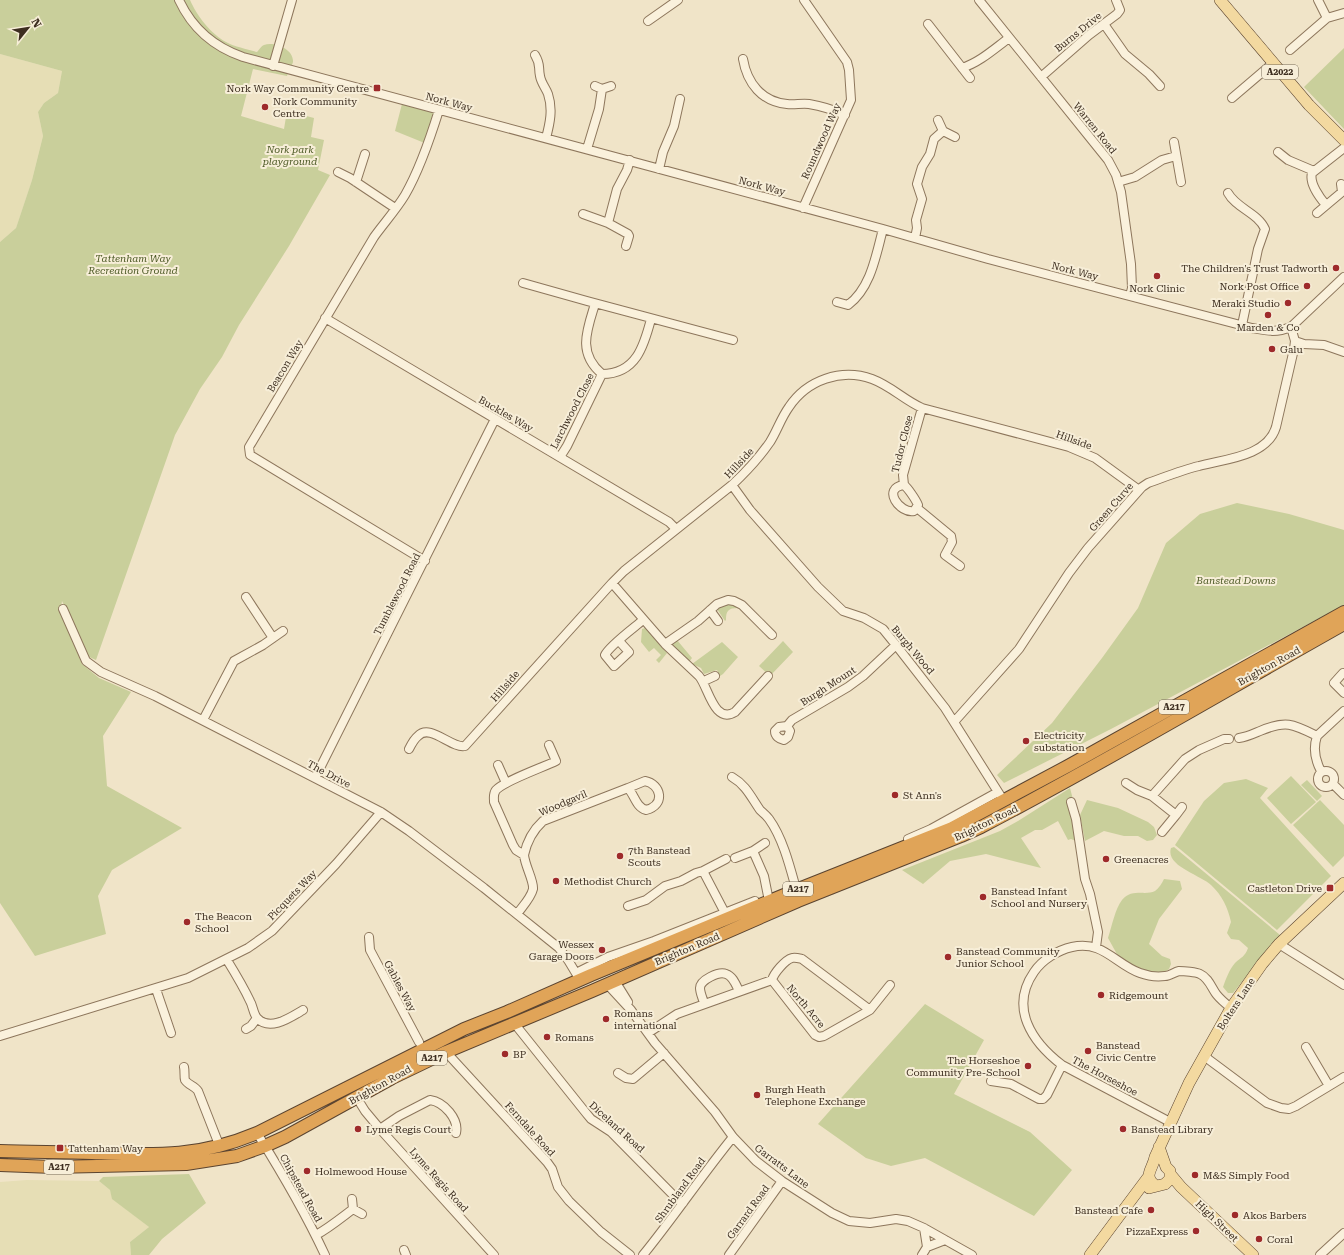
<svg xmlns="http://www.w3.org/2000/svg" width="1344" height="1255" viewBox="0 0 1344 1255" font-family="'Roboto Serif',serif">
<rect width="100%" height="100%" fill="#f0e4c8"/>
<!-- farmland -->
<path fill="#e6deb5" d="M0,54L62,71L58,93L44,103L38,112L43,136L32,180L16,228L0,242Z
M27,1180L99,1181L110,1190L113,1199L149,1227L130,1242L131,1255H0V1182Z"/>
<!-- green -->
<path fill="#c9cf9b" d="M0,0H190C197,16 211,34 226,42C235,47 247,49 257,52C259,50 261,46 264,45C274,41 294,49 293,62C292,66 288,72 287,76L253,69L241,116L284,129L287,111L314,118L311,137L324,140L318,170L330,175L289,246L239,325L222,357L200,389L175,435L96,660L89,657L62,601L61,608L82,664L99,678L131,692L103,736L107,786L182,828L112,870L98,896L106,934L35,956L0,903V242L16,228L32,180L43,136L38,112L44,103L58,93L62,71L0,54Z
M1344,48V129L1304,87Z
M403,100L439,110L427,144L395,131Z
M1237,503L1289,514L1344,530V605L1111,729L1004,783L997,775L1052,723L1102,658L1138,608L1166,543L1200,514Z
M726,603L739,605L738,608C728,608 726,611 726,620L725,621L717,609L719,607Z
M645,628L667,653L659,663L656,660L661,655L654,648L649,652L641,642L642,629Z
M677,640L692,658L689,662L672,647V644Z
M783,641L793,652L770,676L759,666Z
M722,642L738,657L723,674L720,676L717,670L704,674L701,668L692,664Z
M1291,776L1316,802L1291,824L1267,798Z
M1246,779L1268,788L1260,798L1331,876L1277,930L1175,845L1204,801L1224,783Z
M1307,780L1322,796L1317,801L1301,785Z
M1070,788L1077,815L1076,841L1071,839L1068,840L1058,821L1042,830H1035L1021,838L1041,868L986,854L950,861L923,884L902,870L1000,831L1018,821Z
M1087,800L1118,808L1148,822L1154,827L1157,835L1153,840L1147,841L1138,836H1124L1104,831L1085,841L1080,815Z
M1320,800L1344,825V856L1333,867L1293,825Z
M1174,847L1280,935L1233,993H1228L1223,987C1226,979 1229,970 1235,963C1241,957 1245,957 1248,948L1239,940L1231,939L1227,933L1231,922C1228,908 1222,895 1211,885C1201,875 1165,866 1171,848Z
M1164,879L1180,881L1182,889L1159,919L1149,944L1162,956L1170,959L1171,964L1169,969L1163,973L1141,971L1118,956L1108,938C1112,926 1115,909 1122,900C1132,888 1146,896 1155,891C1159,888 1162,883 1164,879Z
M925,1004L984,1040L954,1094L1030,1132L1072,1170L1034,1216L925,1158L891,1166L866,1158L818,1124Z
M189,1174L206,1203L162,1239L149,1255H131L130,1242L149,1227L112,1199L110,1190L99,1181L103,1177Z"/>
<g fill="none" stroke-linecap="round" stroke-linejoin="round">
<!-- minor casing -->
<g stroke="#8d765c" stroke-width="10">
<path id="minor" d="M179,0C192,28 214,47 243,57L883,229L988,259L1252,328C1268,331 1276,333 1291,327L1344,277
M979,0L1108,160L1116,175L1121,192L1131,264L1132,288L1130,296
M1318,0L1327,18L1344,13
M648,21L678,0
M928,24L970,78
M1104,24L1125,54L1149,74L1160,86
M1290,50L1327,18
M535,55C541,65 538,66 540,76C541,83 546,88 548,94C553,109 550,123 546,138
M743,59C747,83 762,102 787,104C794,105 802,103 809,104C821,106 834,110 845,115
M273,66L292,0
M962,68C980,62 994,49 1009,38
M1041,77L1089,35L1117,14L1120,10L1116,0
M602,89L611,86
M1232,98L1273,63
M943,131L955,137
M1174,142L1181,182
M587,149L599,109L602,89L595,86
M1278,152L1288,160L1314,171
M659,169L663,152L674,126L680,99
M338,172L350,178L395,208
M356,182L365,154
M1118,182L1135,177L1162,160L1176,156
M1228,193C1236,208 1258,213 1265,229L1258,249L1242,325
M1326,205C1320,198 1309,183 1312,173L1344,148
M803,208L851,100L849,70L847,62L804,0
M1317,213L1342,192L1341,184
M583,214L608,223L617,189L627,170L630,160
M608,223L628,234L629,236L626,246
M915,238L917,228L916,220L922,199L917,184L922,167L930,154L934,139L943,131L938,120
M523,283L587,301L733,340
M837,302L848,305C871,288 876,255 883,229
M595,304C587,330 577,353 602,374C636,374 644,346 651,319
M325,318L669,522L676,529
M1295,341L1304,344L1324,345L1344,352
M560,457L567,446L602,374
M732,485L750,510L818,587L843,611L864,618L883,629L896,645L945,708L1000,795
M904,485L903,475L922,408
M904,485C908,488 916,500 918,505L914,511C900,514 881,488 904,485Z
M917,508L951,536L952,542L945,555L960,566
M425,561L250,455L249,447L374,237C384,223 396,210 405,195C420,169 430,139 439,110
M612,583L665,644L699,676C708,686 714,725 735,712L768,676
M246,597L273,638
M63,609L86,661L101,672L155,696L381,812L409,831L484,888L559,948L568,960L580,980
M710,610L718,621
M619,641L629,652L614,666L605,655C609,646 635,627 643,620
M665,644L698,621L717,604L728,600L734,601L742,605L772,635
M1343,673L1334,683L1344,693
M704,681L715,676
M203,720L234,661L263,645L283,631
M954,722L1019,649L1069,573L1088,548L1142,487L1148,483C1165,477 1182,470 1199,466C1224,459 1267,457 1276,427L1294,349L1295,341L1291,327
M787,726L790,731L788,737L784,740C779,739 775,736 775,731L779,727L787,726L792,720L848,687L863,676L896,645
M1239,738C1247,737 1253,734 1260,731C1286,720 1293,724 1317,736
M409,749C411,745 414,739 418,736C430,723 452,749 465,746L612,583L624,571L732,485C746,472 759,458 770,442C777,431 781,418 789,407C807,380 841,368 872,379C891,386 904,400 922,408L1069,447L1095,458L1139,490
M498,765L506,783
M1318 779a8 8 0 1 1 16 0a8 8 0 1 1-16 0Z
M1321,771C1315,760 1313,748 1317,736L1344,711
M732,777C746,785 751,797 760,810C763,813 766,815 769,819C782,837 789,863 795,885
M315,778L495,419
M645,781C661,784 666,805 646,810C636,807 635,796 628,788Z
M1126,783L1137,790L1152,796L1185,759L1199,750L1224,739H1229
M1333,784L1344,795
M1152,796L1176,815L1162,832
M1071,802L1076,819L1085,879L1090,894L1098,932L1096,947
M1176,815L1182,807
M908,839L931,829L998,792
M753,851L764,876L768,896
M524,855C527,841 532,831 543,821L628,788
M735,858L753,851L765,843
M703,871L725,913
M628,906L646,900L665,886L681,881L696,873L703,871L726,859
M517,914C522,907 531,898 533,889C534,881 525,866 524,855L516,850L513,845L494,802C494,797 493,794 496,790C504,781 544,767 556,761L549,745
M369,937L370,950L419,1042
M1279,944L1344,985
M227,960C235,973 243,986 250,1001C253,1006 253,1013 257,1018C270,1032 291,1017 303,1010
M576,973L608,957L654,941L755,901
M772,980L815,1035L819,1037L824,1036L870,1010L890,985
M615,981L628,1002
M607,984L631,1010L655,1043L715,1112L733,1137L756,1161L782,1181L832,1213L849,1221L870,1223L896,1219L908,1221L924,1228L972,1255
M156,989L171,1033
M704,1003C703,999 700,993 700,988C700,980 719,971 726,974C733,976 736,985 739,991
M514,1023L586,1113L591,1119L611,1132L677,1199L683,1203
M246,1029L251,1026L257,1018
M648,1033L677,1014L772,980C774,973 785,960 792,958C795,957 798,958 802,959L870,1010
M0,1036L188,978L248,948L272,931L336,864L381,812
M1306,1047L1329,1086
M446,1052L547,1162L552,1169L558,1187L569,1201L601,1232L630,1255
M1204,1056L1267,1103L1281,1108L1289,1109L1296,1106L1344,1077
M184,1067C185,1071 184,1077 185,1080C188,1085 195,1086 198,1091L218,1142
M618,1073L626,1078L633,1079L664,1053
M991,1081L1011,1084L1039,1099H1043L1047,1095L1062,1065
M357,1098L365,1111L380,1129L494,1255
M1170,1122L1062,1065C1032,1042 1009,1008 1034,972C1042,960 1058,950 1072,947C1103,940 1115,964 1140,973C1148,976 1157,977 1165,976C1170,976 1174,972 1179,971C1184,971 1196,972 1200,974C1209,978 1212,989 1217,995C1221,1000 1226,1004 1231,1008
M380,1129L399,1116L430,1100C444,1102 459,1119 456,1133
M257,1133C282,1173 305,1212 325,1255
M352,1199L353,1209L362,1214
M316,1235C329,1228 341,1218 353,1209
M927,1247L945,1240
M404,1250L406,1255
M643,1255C674,1217 702,1175 733,1137
M729,1255L782,1181
M922,1255L927,1247L924,1228
M1320,1255L1344,1233"/>
</g>
<!-- major casing -->
<g stroke="#5b4430" stroke-width="12">
<path id="major" d="M1220,0L1309,105L1344,140
M1171,1175L1181,1187L1253,1255
M1156,1186C1142,1176 1153,1169 1155,1157L1189,1083L1231,1008L1262,964L1279,944L1344,883
M1149,1188L1165,1184L1170,1179V1171L1166,1167L1159,1147
M1090,1255L1149,1176"/>
</g>
<!-- highway casing -->
<g stroke="#5b4430" stroke-width="14">
<path id="highway" d="M0,1151C31,1152 61,1152 92,1153C153,1155 198,1158 257,1133L464,1029L507,1012L591,975L801,888L952,828L1068,766L1344,612
M0,1165L53,1167L186,1164L237,1156L265,1146L285,1137L392,1078L446,1052L592,991L798,901L961,836L981,827C1104,763 1223,692 1344,624"/>
</g>
<!-- minor -->
<use href="#minor" stroke="#faf1dc" stroke-width="8"/>
<!-- major -->
<use href="#major" stroke="#f3d9a0" stroke-width="11"/>
<!-- highway -->
<use href="#highway" stroke="#e0a458" stroke-width="12"/>
</g>
<!-- markers -->
<g fill="#9e2a2b" stroke="#f7eed8" stroke-width="1.5">
<rect x="373" y="84" width="8" height="8" rx="2"/>
<circle cx="265" cy="107" r="4"/>
<circle cx="1336" cy="268" r="4"/>
<circle cx="1157" cy="276" r="4"/>
<circle cx="1307" cy="286" r="4"/>
<circle cx="1288" cy="303" r="4"/>
<circle cx="1268" cy="315" r="4"/>
<circle cx="1272" cy="349" r="4"/>
<circle cx="1026" cy="741" r="4"/>
<circle cx="895" cy="795" r="4"/>
<circle cx="620" cy="856" r="4"/>
<circle cx="1106" cy="859" r="4"/>
<circle cx="556" cy="881" r="4"/>
<rect x="1326" y="884" width="8" height="8" rx="2"/>
<circle cx="983" cy="897" r="4"/>
<circle cx="187" cy="922" r="4"/>
<circle cx="602" cy="950" r="4"/>
<circle cx="948" cy="957" r="4"/>
<circle cx="1101" cy="995" r="4"/>
<circle cx="606" cy="1019" r="4"/>
<circle cx="547" cy="1037" r="4"/>
<circle cx="1088" cy="1051" r="4"/>
<circle cx="505" cy="1054" r="4"/>
<circle cx="1028" cy="1066" r="4"/>
<circle cx="757" cy="1095" r="4"/>
<circle cx="358" cy="1129" r="4"/>
<circle cx="1123" cy="1129" r="4"/>
<rect x="56" y="1144" width="8" height="8" rx="2"/>
<circle cx="307" cy="1171" r="4"/>
<circle cx="1195" cy="1175" r="4"/>
<circle cx="1151" cy="1210" r="4"/>
<circle cx="1235" cy="1215" r="4"/>
<circle cx="1196" cy="1231" r="4"/>
<circle cx="1259" cy="1239" r="4"/>
</g>
<g text-anchor="middle" dominant-baseline="central" stroke-width="4" stroke-linejoin="round" paint-order="stroke">
<!-- shield labels -->
<g fill="#f7eed8" stroke="#756857" stroke-width="1">
<rect x="1262" y="65" width="36" height="14" rx="3"/>
<rect x="1159" y="700" width="30" height="14" rx="3"/>
<rect x="783" y="882" width="30" height="14" rx="3"/>
<rect x="417" y="1051" width="30" height="14" rx="3"/>
<rect x="44" y="1160" width="30" height="14" rx="3"/>
</g>
<g font-size="9" font-weight="bold" fill="#3d2e20">
<text x="1280" y="72">A2022</text>
<text x="1174" y="707">A217</text>
<text x="798" y="889">A217</text>
<text x="432" y="1058">A217</text>
<text x="59" y="1167">A217</text>
</g>
<!-- street labels -->
<g font-size="10" fill="#3d2e20" stroke="#f7eed8">
<text transform="translate(1078 32) rotate(-39)">Burns Drive</text>
<text transform="translate(449 102) rotate(15)">Nork Way</text>
<text transform="translate(1095 128) rotate(51)">Warren Road</text>
<text transform="translate(821 141) rotate(-66)">Roundwood Way</text>
<text transform="translate(762 186) rotate(15)">Nork Way</text>
<text transform="translate(1075 271) rotate(14)">Nork Way</text>
<text transform="translate(285 366) rotate(-59)">Beacon Way</text>
<text transform="translate(572 411) rotate(-63)">Larchwood Close</text>
<text transform="translate(506 414) rotate(30)">Buckles Way</text>
<text transform="translate(1074 440) rotate(20)">Hillside</text>
<text transform="translate(902 444) rotate(-76)">Tudor Close</text>
<text transform="translate(739 463) rotate(-47)">Hillside</text>
<text transform="translate(1111 507) rotate(-49)">Green Curve</text>
<text transform="translate(397 594) rotate(-63)">Tumblewood Road</text>
<text transform="translate(913 650) rotate(50)">Burgh Wood</text>
<text transform="translate(1269 666) rotate(-29)">Brighton Road</text>
<text transform="translate(505 686) rotate(-49)">Hillside</text>
<text transform="translate(828 686) rotate(-33)">Burgh Mount</text>
<text transform="translate(329 774) rotate(28)">The Drive</text>
<text transform="translate(563 803) rotate(-23)">Woodgavil</text>
<text transform="translate(986 823) rotate(-26)">Brighton Road</text>
<text transform="translate(292 895) rotate(-46)">Picquets Way</text>
<text transform="translate(687 949) rotate(-23)">Brighton Road</text>
<text transform="translate(400 986) rotate(62)">Gables Way</text>
<text transform="translate(1236 1004) rotate(-57)">Bolters Lane</text>
<text transform="translate(806 1006) rotate(50)">North Acre</text>
<text transform="translate(1105 1076) rotate(28)">The Horseshoe</text>
<text transform="translate(380 1085) rotate(-29)">Brighton Road</text>
<text transform="translate(617 1127) rotate(42)">Diceland Road</text>
<text transform="translate(530 1129) rotate(48)">Ferndale Road</text>
<text transform="translate(782 1166) rotate(37)">Garratts Lane</text>
<text transform="translate(439 1180) rotate(48)">Lyme Regis Road</text>
<text transform="translate(301 1188) rotate(61)">Chipstead Road</text>
<text transform="translate(680 1190) rotate(-54)">Shrubland Road</text>
<text transform="translate(748 1212) rotate(-54)">Garrard Road</text>
<text transform="translate(1217 1221) rotate(44)">High Street</text>
</g>
<!-- poi labels -->
<g font-size="10" fill="#3d2e20" stroke="#f7eed8" text-anchor="start">
<text x="369" y="88" text-anchor="end">Nork Way Community Centre</text>
<text x="273" y="101">Nork Community<tspan x="273" dy="12">Centre</tspan></text>
<text x="1328" y="268" text-anchor="end">The Children's Trust Tadworth</text>
<text x="1299" y="286" text-anchor="end">Nork Post Office</text>
<text x="1157" y="288" text-anchor="middle">Nork Clinic</text>
<text x="1280" y="303" text-anchor="end">Meraki Studio</text>
<text x="1268" y="327" text-anchor="middle">Marden &amp; Co</text>
<text x="1280" y="349">Galu</text>
<text x="1034" y="735">Electricity<tspan x="1034" dy="12">substation</tspan></text>
<text x="903" y="795">St Ann's</text>
<text x="628" y="850">7th Banstead<tspan x="628" dy="12">Scouts</tspan></text>
<text x="1114" y="859">Greenacres</text>
<text x="564" y="881">Methodist Church</text>
<text x="1322" y="888" text-anchor="end">Castleton Drive</text>
<text x="991" y="891">Banstead Infant<tspan x="991" dy="12">School and Nursery</tspan></text>
<text x="195" y="916">The Beacon<tspan x="195" dy="12">School</tspan></text>
<text x="594" y="944" text-anchor="end">Wessex<tspan x="594" dy="12">Garage Doors</tspan></text>
<text x="956" y="951">Banstead Community<tspan x="956" dy="12">Junior School</tspan></text>
<text x="1109" y="995">Ridgemount</text>
<text x="614" y="1013">Romans<tspan x="614" dy="12">international</tspan></text>
<text x="555" y="1037">Romans</text>
<text x="1096" y="1045">Banstead<tspan x="1096" dy="12">Civic Centre</tspan></text>
<text x="513" y="1054">BP</text>
<text x="1020" y="1060" text-anchor="end">The Horseshoe<tspan x="1020" dy="12">Community Pre-School</tspan></text>
<text x="765" y="1089">Burgh Heath<tspan x="765" dy="12">Telephone Exchange</tspan></text>
<text x="366" y="1129">Lyme Regis Court</text>
<text x="1131" y="1129">Banstead Library</text>
<text x="68" y="1148">Tattenham Way</text>
<text x="315" y="1171">Holmewood House</text>
<text x="1203" y="1175">M&amp;S Simply Food</text>
<text x="1143" y="1210" text-anchor="end">Banstead Cafe</text>
<text x="1243" y="1215">Akos Barbers</text>
<text x="1188" y="1231" text-anchor="end">PizzaExpress</text>
<text x="1267" y="1239">Coral</text>
</g>
<!-- park labels -->
<g font-size="10" font-style="italic" fill="#4d5a26" stroke="#f7eed8">
<text x="290" y="149">Nork park<tspan x="290" dy="12">playground</tspan></text>
<text x="133" y="258">Tattenham Way<tspan x="133" dy="12">Recreation Ground</tspan></text>
<text x="1236" y="580">Banstead Downs</text>
</g>
</g>
<!-- north arrow -->
<g transform="translate(28 28) rotate(60)" stroke="#f7eed8" stroke-width="3" paint-order="stroke">
<path d="M0-3L7 15L0 10L-7 15Z" fill="#3d2e20"/>
<text y="-6" font-size="11" font-weight="bold" text-anchor="middle" fill="#3d2e20">N</text>
</g>
</svg>
